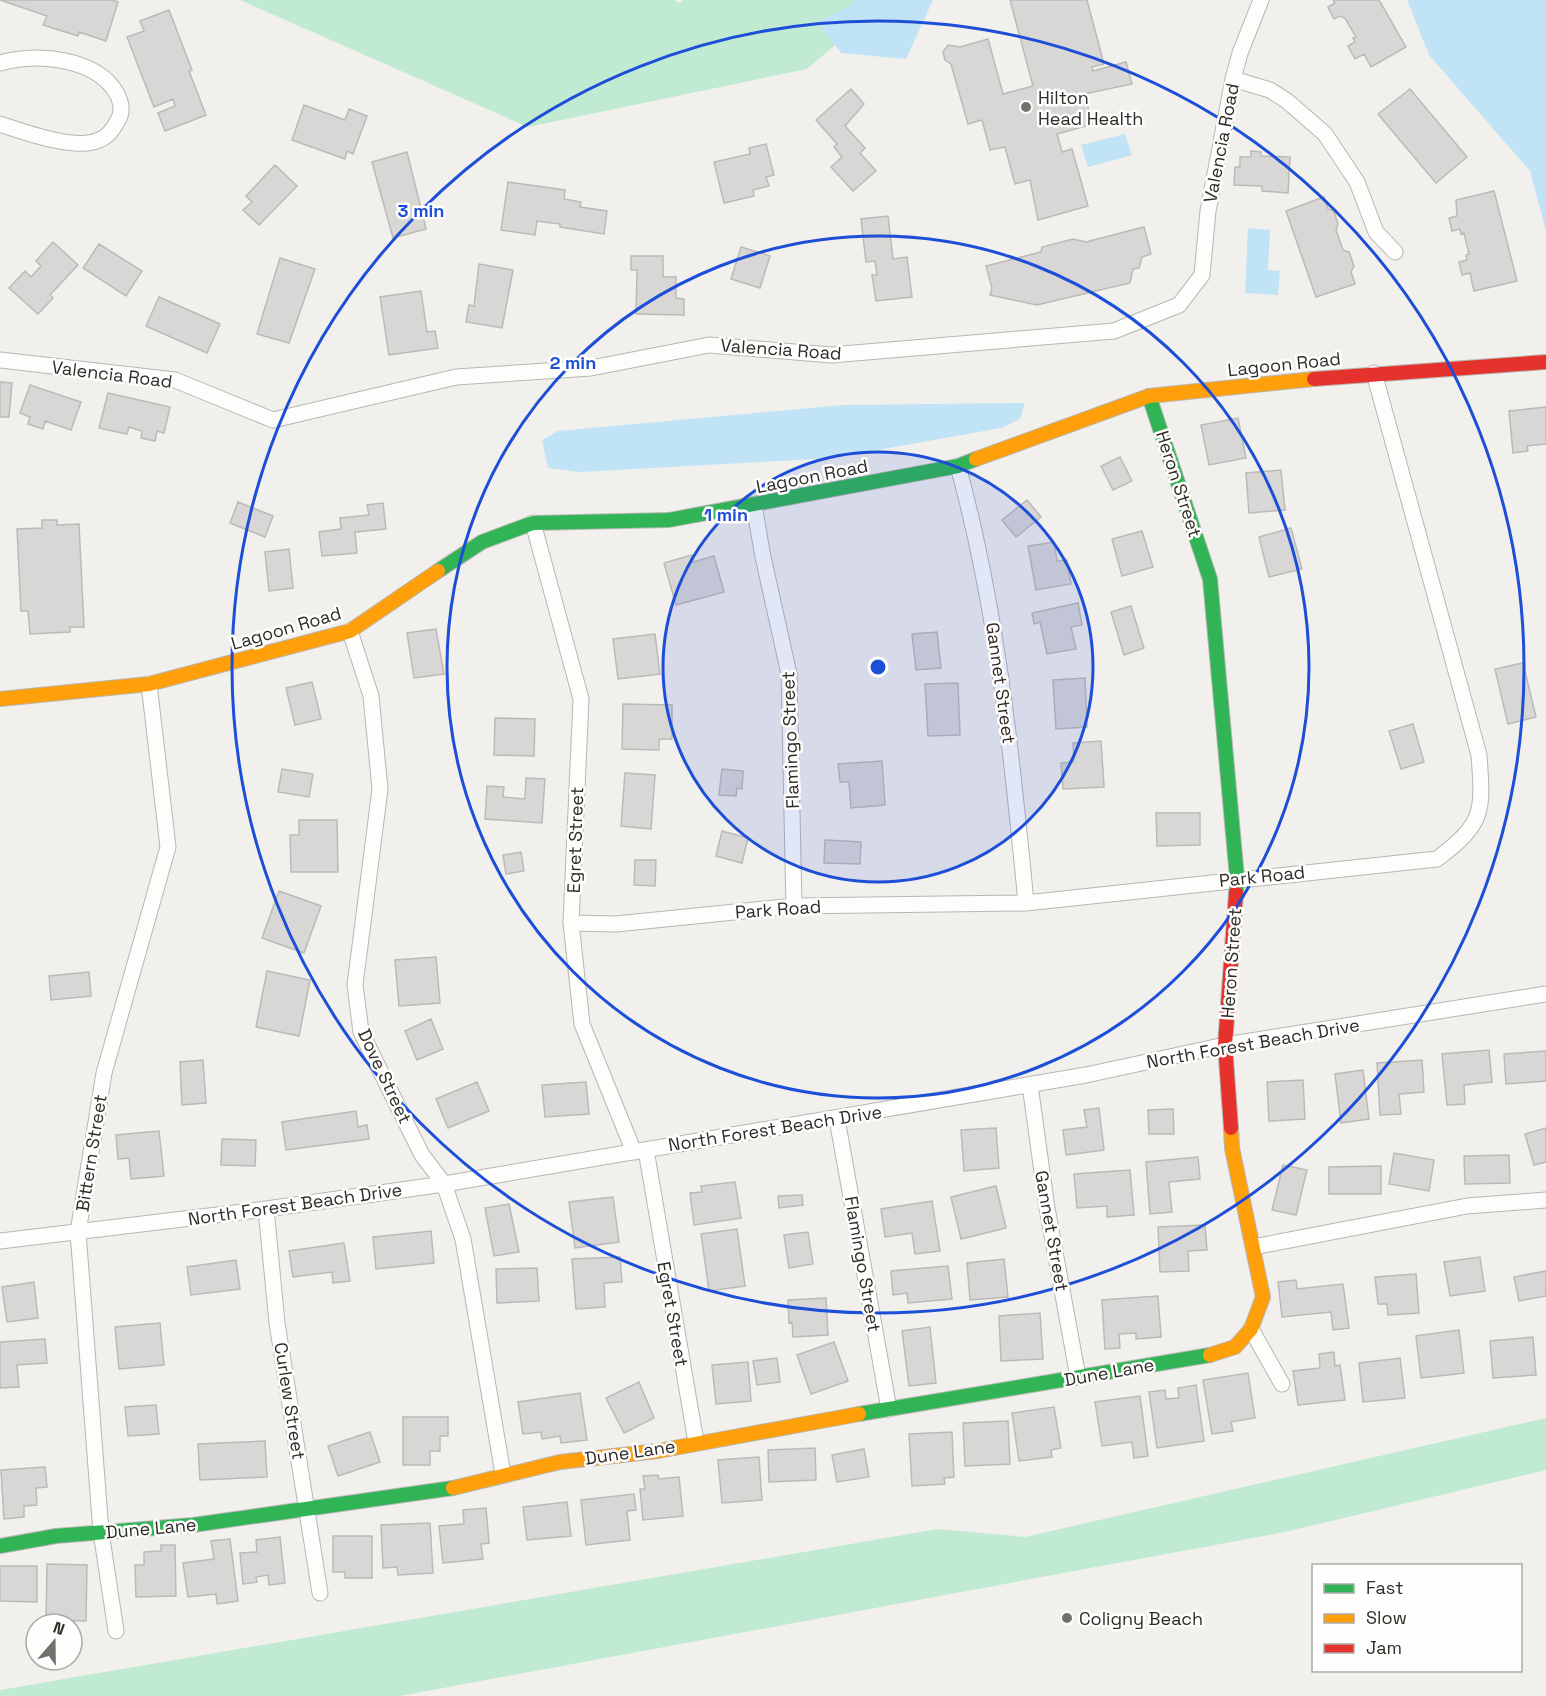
<svg xmlns="http://www.w3.org/2000/svg" width="1546" height="1696" viewBox="0 0 1546 1696" font-family="'Space Grotesk',sans-serif">
<rect width="100%" height="100%" fill="#f1f0ec"/>
<!-- green -->
<path fill="#c1ead3" d="M240,0H674L680,3L683,0H888L807,69L528,127Z
M1546,1418V1470L1285,1532L400,1696H0V1690L938,1529L1025,1537Z"/>
<!-- water -->
<path fill="#c1e3f6" d="M857,0H933L906,59L841,53L817,22L846,8Z
M1407,0H1546V231L1530,171L1429,55Z
M1125,134L1132,155L1088,167L1081,145Z
M1248,228L1270,230L1268,270L1280,271L1278,295L1245,293Z
M1025,403L1020,419L1001,428L833,458L580,472L548,468L542,440L558,431L843,405Z"/>
<!-- building -->
<path fill="#d9d7d6" stroke="#bbbab8" stroke-width="1.5" d="M0,0H112L118,2L106,41L79,32L78,36L43,25L47,16Z
M1010,0H1087L1104,64L1092,67L1093,71L1126,62L1132,84L1084,94L1093,124L1057,134L1062,152L1072,149L1088,206L1038,220L1030,180L1015,184L1005,147L990,150L982,120L968,124L951,64L945,60L943,52L948,45L960,47L988,39L1003,94L1033,86Z
M1333,0H1379L1406,47L1371,67L1364,54L1355,59L1348,46L1355,42L1353,38L1356,37L1345,18L1339,16L1334,19L1328,7L1335,3Z
M169,10L192,70L189,71L206,115L165,131L158,113L175,106L173,99L154,107L127,37L144,31L140,21Z
M851,89L864,104L845,126L865,148L860,153L876,171L853,191L831,167L842,157L834,147L837,144L816,120Z
M1410,89L1467,157L1436,183L1378,114Z
M304,105L345,120L349,109L367,116L353,154L347,151L345,159L292,140Z
M766,144L774,175L766,177L769,186L753,190L754,196L724,203L714,162L750,154L749,148Z
M1251,151L1261,152V156L1290,157L1288,193L1262,191V186L1234,185L1235,167H1240V157H1251Z
M407,152L426,229L393,238L372,162Z
M275,165L297,186L259,225L243,210L252,202L246,196Z
M508,182L565,190L564,199L581,202L580,207L607,211L604,234L560,227V224L537,221L535,235L501,230Z
M1494,191L1517,281L1474,291L1470,273L1462,275L1459,262L1467,260L1466,255L1469,254L1464,233L1461,234L1460,229L1452,231L1449,218L1457,216L1456,200Z
M1324,197L1328,209L1334,211L1338,224L1336,230L1343,250L1349,252L1354,266L1351,272L1355,284L1316,297L1286,211Z
M888,216L893,259L907,257L912,297L876,301L872,275H877L875,261L866,262L861,219Z
M1144,227L1151,254L1142,257L1139,268L1133,269L1130,283L1037,305L990,295L992,288L986,266L1041,252L1042,247L1073,239L1086,242Z
M53,242L78,265L50,295L53,298L38,314L9,288L25,271L31,277L41,266L36,261Z
M99,244L142,271L126,296L83,268Z
M741,247L770,256L760,288L731,279Z
M631,256H663V277H676V298L684,299V315L636,314L637,270H631Z
M280,258L315,269L289,343L257,334Z
M479,264L513,270L502,328L466,322L469,305L474,306Z
M421,291L427,332L435,331L438,348L389,355L380,297Z
M159,297L220,324L207,353L146,326Z
M0,382L12,383L9,417H0Z
M30,385L81,402L71,430L45,421L43,429L28,424L30,417L20,413Z
M108,393L170,407L164,433L157,431L155,441L141,438L142,431L129,427L127,434L99,428Z
M1546,407V444L1527,446L1528,451L1513,453L1509,411Z
M1238,418L1246,458L1209,465L1201,425Z
M1120,457L1132,481L1113,490L1101,466Z
M1281,470L1285,510L1249,513L1246,473Z
M1027,500L1041,517L1016,537L1002,520Z
M238,502L273,516L265,537L230,523Z
M383,503L386,529L355,532L357,553L322,556L319,532L341,529L340,518L369,515L367,505Z
M42,520H57V525L79,524L84,627H70V632L30,634L28,611H21L17,529L42,528Z
M1291,528L1302,569L1269,577L1259,537Z
M1142,531L1153,567L1122,576L1112,539Z
M1054,542L1057,561L1067,560L1071,584L1036,590L1028,546Z
M289,549L293,588L269,591L265,552Z
M692,555L693,562L714,556L724,592L676,605L664,563Z
M1078,603L1082,625L1071,627L1076,649L1047,654L1040,622L1034,624L1032,613Z
M1131,606L1144,648L1124,655L1111,612Z
M436,629L444,674L414,678L407,633Z
M937,632L941,668L916,670L912,634Z
M655,634L660,674L618,679L613,639Z
M1523,663L1536,717L1508,724L1495,669Z
M1085,678L1087,727L1056,729L1053,680Z
M312,682L321,719L295,725L286,688Z
M958,683L960,735L928,736L925,684Z
M623,704L672,705V739H659V750L622,749Z
M495,718L535,719L534,756L494,755Z
M1413,724L1424,762L1401,769L1389,731Z
M1101,741L1104,787L1063,789L1061,763L1074,762L1073,743Z
M882,761L885,805L851,808L849,782H840L838,764Z
M282,769L313,774L309,797L278,792Z
M722,769L743,771L742,789L737,788L736,796L719,795Z
M625,773L655,775L651,829L621,826Z
M526,778L545,779L542,823L485,819L487,786L504,787L503,797L525,799Z
M1156,813H1200V845L1157,846Z
M299,820H337L338,872H291L290,835H299Z
M722,831L748,838L742,863L716,856Z
M825,840L861,842L860,864L824,863Z
M521,852L524,871L506,874L503,855Z
M635,860H656L655,886L634,885Z
M279,891L321,906L304,953L262,938Z
M436,957L440,1003L399,1006L395,960Z
M267,971L310,980L299,1036L256,1027Z
M89,972L91,996L51,1000L49,976Z
M431,1019L443,1049L417,1060L405,1031Z
M1489,1050L1492,1082L1464,1085L1465,1104L1447,1105L1442,1054Z
M1546,1051V1081L1506,1084L1504,1054Z
M203,1060L206,1103L182,1105L180,1062Z
M1422,1060L1424,1092L1399,1094L1401,1114L1380,1115L1377,1063Z
M1363,1070L1369,1119L1341,1123L1335,1074Z
M1303,1080L1305,1119L1269,1121L1267,1082Z
M477,1082L489,1111L448,1128L436,1099Z
M586,1082L589,1114L545,1117L542,1085Z
M1099,1108L1104,1150L1066,1155L1063,1130L1087,1127L1084,1110Z
M1173,1109L1174,1134H1149L1148,1110Z
M356,1111L358,1127L367,1125L369,1139L286,1150L282,1122Z
M996,1128L999,1168L964,1171L961,1130Z
M1546,1128V1162L1534,1165L1525,1134Z
M159,1131L164,1176L131,1179L129,1158L118,1159L116,1135Z
M222,1139L256,1140L255,1166L221,1165Z
M1394,1153L1434,1160L1429,1191L1389,1184Z
M1509,1155L1510,1183L1465,1184L1464,1156Z
M1198,1157L1200,1179L1169,1182L1172,1212L1150,1214L1146,1162Z
M1283,1165L1307,1170L1296,1215L1272,1210Z
M1381,1166V1194H1329V1167Z
M1130,1170L1134,1215L1107,1217V1206L1077,1208L1074,1174Z
M735,1182L741,1218L694,1225L690,1193L702,1192L701,1186Z
M996,1186L1006,1228L961,1239L951,1197Z
M802,1195L803,1205L779,1208L778,1196Z
M613,1197L619,1242L575,1248L569,1202Z
M932,1201L940,1251L915,1254L912,1233L885,1237L881,1209Z
M509,1204L519,1252L494,1256L485,1208Z
M1205,1225L1207,1250L1188,1251L1189,1271L1160,1272L1158,1227Z
M737,1229L745,1286L709,1291L701,1234Z
M431,1231L434,1263L376,1269L373,1237Z
M808,1232L813,1264L789,1268L784,1235Z
M344,1243L350,1281L333,1283L332,1272L293,1277L289,1251Z
M620,1257L622,1282L604,1283L605,1307L576,1309L572,1259Z
M1480,1257L1485,1291L1450,1296L1444,1262Z
M1004,1259L1008,1297L970,1300L967,1263Z
M236,1260L240,1289L191,1295L187,1267Z
M948,1266L952,1299L908,1303L907,1293L893,1295L891,1271Z
M537,1268L539,1301L497,1303L496,1269Z
M1546,1271V1296L1519,1301L1514,1277Z
M1416,1274L1419,1313L1388,1315L1387,1304H1378L1375,1277Z
M1296,1280L1297,1289L1343,1284L1349,1328L1333,1330L1331,1312L1282,1317L1278,1282Z
M34,1282L38,1318L7,1322L2,1287Z
M1158,1296L1161,1337L1136,1339V1333L1119,1334L1120,1348L1105,1349L1102,1300Z
M826,1298L828,1335L793,1337L792,1322L789,1323L788,1300Z
M1040,1313L1043,1359L1001,1361L999,1316Z
M160,1323L164,1365L119,1369L115,1327Z
M930,1327L936,1383L909,1386L902,1331Z
M1459,1330L1464,1373L1421,1378L1416,1336Z
M1533,1337L1536,1375L1493,1378L1490,1341Z
M45,1339L47,1363L17,1365L19,1387L0,1388V1342Z
M834,1342L848,1381L811,1394L797,1355Z
M1334,1352L1335,1366L1340,1365L1345,1400L1298,1405L1293,1371L1320,1368L1319,1354Z
M777,1358L780,1382L757,1385L753,1361Z
M1400,1358L1405,1398L1363,1402L1359,1363Z
M748,1362L751,1401L716,1404L712,1365Z
M1248,1373L1255,1418L1231,1422L1233,1431L1212,1434L1203,1380Z
M639,1382L654,1418L624,1433L606,1398Z
M1196,1385L1204,1441L1157,1448L1149,1392L1165,1390L1166,1399L1179,1398L1178,1388Z
M580,1393L587,1440L561,1443L560,1436L542,1439L541,1432L523,1434L518,1402Z
M1140,1396L1148,1456L1134,1458L1132,1442L1102,1446L1095,1402Z
M156,1405L159,1434L128,1436L125,1407Z
M1054,1407L1061,1448L1051,1450L1052,1457L1019,1461L1012,1413Z
M403,1417H448V1436H440V1451H430V1465H403Z
M1008,1421L1010,1464L965,1466L963,1423Z
M370,1432L380,1462L338,1476L328,1446Z
M952,1432L954,1477L944,1478L945,1484L912,1486L909,1434Z
M265,1441L267,1477L200,1480L198,1444Z
M815,1448L816,1480L769,1482L768,1450Z
M864,1449L869,1477L837,1482L832,1455Z
M759,1457L762,1500L722,1503L718,1460Z
M45,1467L47,1487L36,1488L37,1505L24,1506V1517L4,1519L1,1470Z
M658,1475L659,1479L679,1477L683,1516L643,1520L640,1489H645L643,1476Z
M634,1494L636,1510L627,1511L630,1540L586,1545L581,1500Z
M567,1502L571,1536L527,1540L523,1507Z
M486,1508L489,1543L481,1544L483,1559L443,1563L439,1526L464,1524L463,1510Z
M430,1523L433,1573L398,1575L397,1567L383,1568L381,1525Z
M333,1536H372V1578H345V1572H333Z
M280,1537L285,1583L269,1585L268,1575L256,1577L257,1582L243,1584L240,1553L257,1552L256,1540Z
M230,1539L238,1601L217,1604L216,1594L188,1597L183,1563L214,1559L211,1541Z
M161,1545H175L176,1596L136,1597L135,1565H144V1552L161,1551Z
M47,1564L87,1565L86,1621L46,1620Z
M0,1566H37V1602L0,1601Z"/>
<g fill="none" stroke-linecap="round" stroke-linejoin="round">
<!-- street casing -->
<g stroke="#b7b6b3" stroke-width="17">
<path id="street" d="M0,63C36,52 97,58 117,94C121,102 123,112 118,120C114,128 108,137 99,140C76,151 24,132 0,124
M1233,79L1270,90L1287,101L1325,134L1357,182L1376,232L1395,252
M0,360L175,380L273,420L456,377L591,368L709,345L831,355L1114,331L1179,305L1202,275L1208,211L1233,79L1240,53L1261,0
M958,466C997,609 1012,755 1026,903
M754,505L763,557L789,674L794,906
M533,523L581,699L571,923L582,1024L634,1152
M350,631L371,696L380,789L355,985L361,1032L422,1155L444,1184L463,1239L503,1474
M571,923L616,924L794,906L1026,903L1437,859C1485,823 1483,811 1479,755L1374,373
M1030,1085L1047,1208L1078,1377
M837,1119L889,1409
M646,1150L696,1442
M266,1209L277,1323L320,1593
M0,1241L266,1209L444,1184L1086,1075L1225,1045L1546,994
M1253,1247L1467,1206L1546,1200
M1251,1329L1282,1384
M116,1631L101,1532L78,1232L104,1073L168,847L149,684"/>
</g>
<!-- fast casing -->
<g stroke="#b7b6b3" stroke-width="16">
<path id="fast" d="M1149,396L1210,579L1237,878L1236,893
M438,571L482,542L533,523L669,520L958,466L976,459
M859,1414L1210,1355
M0,1546L56,1536L193,1525L453,1488"/>
</g>
<!-- slow casing -->
<g stroke="#b7b6b3" stroke-width="16">
<path id="slow" d="M976,459L1149,396L1314,379
M0,699L149,684L350,631L438,571
M1210,1355L1235,1347L1251,1329L1263,1297L1232,1148L1231,1128
M453,1488L560,1462L658,1451L859,1414"/>
</g>
<!-- jam casing -->
<g stroke="#b7b6b3" stroke-width="16">
<path id="jam" d="M1314,379L1546,362
M1231,1128L1225,1045L1236,893"/>
</g>
<!-- street -->
<use href="#street" stroke="#fdfdfc" stroke-width="15"/>
<!-- fast -->
<use href="#fast" stroke="#30b455" stroke-width="14"/>
<!-- slow -->
<use href="#slow" stroke="#ff9f0a" stroke-width="14"/>
<!-- jam -->
<use href="#jam" stroke="#e5322d" stroke-width="14"/>
</g>
<!-- distance rings -->
<circle cx="878" cy="667" r="215" fill="#1d4ed8" fill-opacity=".12"/>
<g fill="none" stroke="#1d4ed8" stroke-width="3">
<circle cx="878" cy="667" r="215"/>
<circle cx="878" cy="667" r="431"/>
<circle cx="878" cy="667" r="646"/>
</g>
<!-- markers -->
<g fill="#72716d" stroke="#fffefd" stroke-width="2">
<circle cx="1026" cy="107" r="6"/>
<circle cx="1067" cy="1618" r="6"/>
</g>
<g text-anchor="middle" dominant-baseline="central" stroke-width="5" stroke-linejoin="round" paint-order="stroke">
<!-- poi labels -->
<g font-size="18" fill="#2d2c29" stroke="#fffefd" text-anchor="start">
<text x="1038" y="97">Hilton<tspan x="1038" dy="21">Head Health</tspan></text>
<text x="1079" y="1618">Coligny Beach</text>
</g>
<!-- street labels -->
<g font-size="18" fill="#2d2c29" stroke="#fffefd">
<text transform="translate(1221 143) rotate(-79)">Valencia Road</text>
<text transform="translate(781 349) rotate(4)">Valencia Road</text>
<text transform="translate(1284 364) rotate(-6)">Lagoon Road</text>
<text transform="translate(112 374) rotate(7)">Valencia Road</text>
<text transform="translate(812 476) rotate(-11)">Lagoon Road</text>
<text transform="translate(1179 484) rotate(72)">Heron Street</text>
<text transform="translate(286 628) rotate(-16)">Lagoon Road</text>
<text transform="translate(1001 683) rotate(82)">Gannet Street</text>
<text transform="translate(790 740) rotate(-92)">Flamingo Street</text>
<text transform="translate(575 840) rotate(-88)">Egret Street</text>
<text transform="translate(1262 876) rotate(-6)">Park Road</text>
<text transform="translate(778 909) rotate(-4)">Park Road</text>
<text transform="translate(1231 963) rotate(-86)">Heron Street</text>
<text transform="translate(1253 1043) rotate(-10)">North Forest Beach Drive</text>
<text transform="translate(385 1076) rotate(65)">Dove Street</text>
<text transform="translate(775 1128) rotate(-9)">North Forest Beach Drive</text>
<text transform="translate(91 1153) rotate(-81)">Bittern Street</text>
<text transform="translate(295 1204) rotate(-8)">North Forest Beach Drive</text>
<text transform="translate(1052 1231) rotate(80)">Gannet Street</text>
<text transform="translate(863 1264) rotate(80)">Flamingo Street</text>
<text transform="translate(673 1314) rotate(80)">Egret Street</text>
<text transform="translate(1109 1372) rotate(-10)">Dune Lane</text>
<text transform="translate(290 1401) rotate(81)">Curlew Street</text>
<text transform="translate(630 1452) rotate(-8)">Dune Lane</text>
<text transform="translate(151 1528) rotate(-5)">Dune Lane</text>
</g>
</g>
<circle cx="878" cy="667" r="9" fill="#1d4ed8" stroke="#fffefd" stroke-width="3"/>
<g font-size="18" text-anchor="middle" font-weight="bold" fill="#1d4ed8" stroke="#fffefd" stroke-width="5" stroke-linejoin="round" paint-order="stroke">
<text x="421" y="217">3 min</text>
<text x="573" y="369">2 min</text>
<text x="726" y="521">1 min</text>
</g>
<!-- legend -->
<rect x="1312" y="1564" width="210" height="108" fill="#fffefd" stroke="#abaaa8" stroke-width="1.5"/>
<rect x="1324" y="1584" width="30" height="9" fill="#30b455" stroke="#abaaa8" stroke-width="1.5"/>
<text x="1366" y="1594" font-size="18" fill="#2d2c29">Fast</text>
<rect x="1324" y="1614" width="30" height="9" fill="#ff9f0a" stroke="#abaaa8" stroke-width="1.5"/>
<text x="1366" y="1624" font-size="18" fill="#2d2c29">Slow</text>
<rect x="1324" y="1644" width="30" height="9" fill="#e5322d" stroke="#abaaa8" stroke-width="1.5"/>
<text x="1366" y="1654" font-size="18" fill="#2d2c29">Jam</text>
<!-- north arrow -->
<g transform="translate(54 1642) rotate(20)"><circle r="28" fill="#fffefd" stroke="#abaaa8" stroke-width="1.5"/>
<path d="M0-4.5L10 22L0 15L-10 22Z" fill="#72716d"/>
<text y="-9" font-size="16" font-weight="bold" text-anchor="middle" fill="#2d2c29">N</text>
</g>
</svg>
